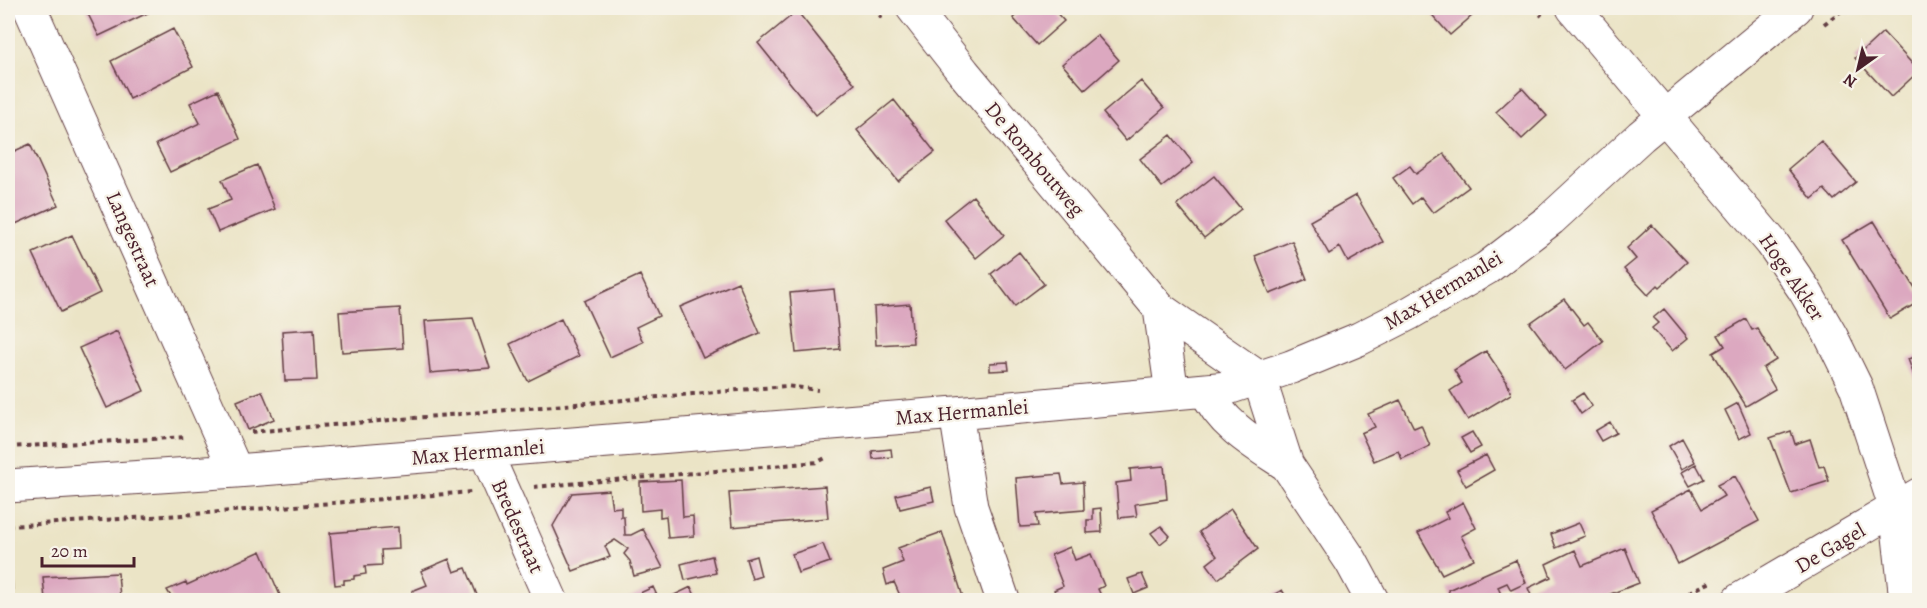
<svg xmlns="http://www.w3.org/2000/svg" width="1927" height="608" viewBox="0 0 1927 608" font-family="Alegreya,serif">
<rect width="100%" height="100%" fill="#f7f3e8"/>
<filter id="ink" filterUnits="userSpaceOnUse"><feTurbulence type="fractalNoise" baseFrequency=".0167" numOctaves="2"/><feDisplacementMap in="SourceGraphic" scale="12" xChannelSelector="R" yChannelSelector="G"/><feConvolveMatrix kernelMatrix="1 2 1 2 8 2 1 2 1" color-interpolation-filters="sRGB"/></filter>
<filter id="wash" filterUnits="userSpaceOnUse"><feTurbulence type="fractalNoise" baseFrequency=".008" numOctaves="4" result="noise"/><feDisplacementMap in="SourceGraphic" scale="24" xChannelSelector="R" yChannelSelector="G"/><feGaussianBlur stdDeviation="1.35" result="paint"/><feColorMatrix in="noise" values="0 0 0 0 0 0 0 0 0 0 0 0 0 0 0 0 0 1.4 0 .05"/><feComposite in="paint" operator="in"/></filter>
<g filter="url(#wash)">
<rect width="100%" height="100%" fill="#ebe4c6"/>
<g id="blocks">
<!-- building -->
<path fill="#dca8c0" d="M85,8H158L99,36Z
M1024,8H1052L1064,21L1037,45L1013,18Z
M1426,8H1481L1450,35Z
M797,11L855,84L816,115L758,43Z
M173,29L193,67L130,99L111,61Z
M1883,32L1919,71L1891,97L1855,58Z
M1097,35L1119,60L1085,90L1062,64Z
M1141,81L1164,108L1126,141L1103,113Z
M1522,88L1547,116L1522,139L1496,112Z
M218,90L240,139L170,172L156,144L200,123L190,103Z
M8,94L15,111L8,114Z
M894,100L935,152L898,181L857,130Z
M1171,135L1193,163L1162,187L1140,159Z
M1821,141L1856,182L1834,200L1824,189L1812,199L1788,169Z
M30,144L58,205L11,226L8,219V154Z
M1444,154L1469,187L1433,213L1421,197L1412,204L1393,178L1410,166L1416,174Z
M257,165L275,209L218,232L208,209L231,200L222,180Z
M1214,176L1241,209L1204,238L1177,205Z
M1356,195L1383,242L1348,262L1340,247L1329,254L1310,221Z
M973,196L1004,235L976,258L944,219Z
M1874,221L1920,296V301L1890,319L1842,240Z
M1652,225L1687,262L1660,287L1658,285L1648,295L1624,269L1636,259L1627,248Z
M72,235L100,293L61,312L33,253Z
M1292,241L1307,279L1270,294L1255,256Z
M1019,252L1044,284L1015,306L991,274Z
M640,275L659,316L636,327L643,342L610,357L584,301Z
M738,282L760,333L703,358L680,307Z
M834,289L840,349L796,353L790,293Z
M1564,299L1584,325L1588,322L1603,341L1565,370L1530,323Z
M910,304L913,343L876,345L874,307Z
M400,308L403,348L342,352L339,312Z
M1664,309L1688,338L1672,351L1652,328L1658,323L1653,318Z
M473,318L490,368L430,373L425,321Z
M561,319L579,356L528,381L510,344Z
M1746,319L1752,330L1757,328L1776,360L1763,368L1775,389L1746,406L1713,353L1725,346L1718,335Z
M314,329L317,380L285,381L282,331Z
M117,331L144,391L107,408L79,348Z
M1486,351L1507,382L1511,394L1468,420L1450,391L1462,383L1454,370Z
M1920,355V389H1919L1908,359Z
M1008,362L1009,370L990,371V363Z
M262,391L274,419L248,430L237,401Z
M1583,393L1592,406L1581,414L1572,400Z
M1400,400L1414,428L1421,425L1430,446L1402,459L1398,451L1374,461L1361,433L1375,427L1368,414Z
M1738,403L1751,433L1739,439L1725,410Z
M1610,422L1616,433L1601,441L1595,431Z
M1791,431L1795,444L1810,439L1819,467L1824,466L1829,481L1791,493L1770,438Z
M1472,432L1481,447L1470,453L1461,438Z
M1682,438L1695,462L1682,469L1669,446Z
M891,449L892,457L873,459L872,451Z
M1486,455L1494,470L1466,486L1457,470Z
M1696,464L1704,479L1690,486L1682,472Z
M1164,466L1167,499L1135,504L1137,516L1119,518L1116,483L1131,481L1130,469Z
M1061,474L1063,484L1083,482L1084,510L1036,514L1038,526L1020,527L1016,478Z
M1735,476L1759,521L1678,564L1651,510L1691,489L1702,509L1724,496L1717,485Z
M681,480L683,517L693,516L694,536L668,538L666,516L660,517V509L641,511L640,482Z
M825,486L828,518L732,527L729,493Z
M931,487L934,501L900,509L896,495Z
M609,490L612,508L621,507V517H624L625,535H631L643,529L663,568L634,576L630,561L624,554L628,549L615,540L605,546L610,557L573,571L553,526L572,493Z
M1463,502L1476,528L1461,536L1474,559L1442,574L1418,533L1448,518L1445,512Z
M1101,508L1102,532L1087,533V520H1093V509Z
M1231,509L1258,549L1218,579L1207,564L1217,556L1199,532Z
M1579,523L1585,536L1556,548L1551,534Z
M1161,526L1170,536L1160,544L1151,533Z
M398,527L399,549L381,550L382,565L365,566L366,574L354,576V579L344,580V584L335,585L330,533Z
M942,532L963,597L952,600H902L894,582L887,585L883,570L903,562L898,548Z
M823,544L830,562L798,573L792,554Z
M1070,547L1075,560L1091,554L1104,586L1098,589L1103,600H1058L1054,590L1063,586L1051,555Z
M1625,548L1639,583L1595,600H1533L1528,588L1551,577L1546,564L1575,550L1582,566Z
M261,551L282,600H173L167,590L186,582L187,585Z
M712,556L716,573L685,580L681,564Z
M756,556L761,576L752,579L746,559Z
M449,559L454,572L466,568L479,600H416L412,591L427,585L421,571Z
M1516,560L1526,583L1511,590L1507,583L1498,587L1503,600H1452L1448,590Z
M8,573H12L13,600H8Z
M118,573L120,598L142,597V600H45L43,577Z
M1142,574L1148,588L1134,594L1128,579Z
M653,587L659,600H625Z
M691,587L697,600H664Z
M1282,590L1288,600H1264Z"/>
</g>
</g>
<g filter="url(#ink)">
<use href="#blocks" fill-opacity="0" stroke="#623d42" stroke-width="1.5"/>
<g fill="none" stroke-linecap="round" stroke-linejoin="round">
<!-- minor casing -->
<g stroke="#623d42" stroke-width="35">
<path id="minor" d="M30,8L236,471
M913,8L964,73L1160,309L1259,378L1287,465L1351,561L1372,600
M1573,8L1772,243L1805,291L1831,336L1856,387L1896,509L1906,600
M1160,309L1172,393
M1206,390C1221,425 1257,445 1287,465
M956,413L971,507L1003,600
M485,451L551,600
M8,486L236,471L485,451L956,413L1228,388L1291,367L1359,339L1410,313L1487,268L1551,219L1641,136L1796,8
M1739,600L1920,494"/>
</g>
<!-- path -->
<path stroke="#623d42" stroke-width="4" stroke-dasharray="4.5 4.5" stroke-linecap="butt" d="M874,8L882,18
M1534,8L1542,16
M1824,24L1845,8
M251,432L786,386L818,390
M8,447L186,437
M534,487L818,462L827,457
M8,526L182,515L471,492
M1673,600L1713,581"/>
<!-- minor -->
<use href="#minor" stroke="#fff" stroke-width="33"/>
</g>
</g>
<g text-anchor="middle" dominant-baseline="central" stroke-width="4.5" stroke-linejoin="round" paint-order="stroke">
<!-- street labels -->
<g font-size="21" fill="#4a1f2b" stroke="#f7f3e8">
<text transform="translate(1035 159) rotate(50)">De Romboutweg</text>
<text transform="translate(133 239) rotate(66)">Langestraat</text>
<text transform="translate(1792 277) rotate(56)">Hoge Akker</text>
<text transform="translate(1443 290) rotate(-31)">Max Hermanlei</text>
<text transform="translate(962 412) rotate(-5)">Max Hermanlei</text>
<text transform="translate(478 452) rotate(-5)">Max Hermanlei</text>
<text transform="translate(518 526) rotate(66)">Bredestraat</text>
<text transform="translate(1830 548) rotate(-31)">De Gagel</text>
</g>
</g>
<!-- margin -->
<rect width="1927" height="608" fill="none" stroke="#f7f3e8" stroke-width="30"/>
<!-- north arrow -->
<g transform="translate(1858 69) rotate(214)" stroke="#f7f3e8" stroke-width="4.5" paint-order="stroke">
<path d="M0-4.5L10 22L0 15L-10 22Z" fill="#4a1f2b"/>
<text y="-9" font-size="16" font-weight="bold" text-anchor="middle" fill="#4a1f2b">N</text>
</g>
<!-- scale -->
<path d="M42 557v9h92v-9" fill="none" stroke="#4a1f2b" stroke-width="3"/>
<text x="51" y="557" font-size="18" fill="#4a1f2b" stroke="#f7f3e8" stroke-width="4.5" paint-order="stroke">20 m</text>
</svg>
